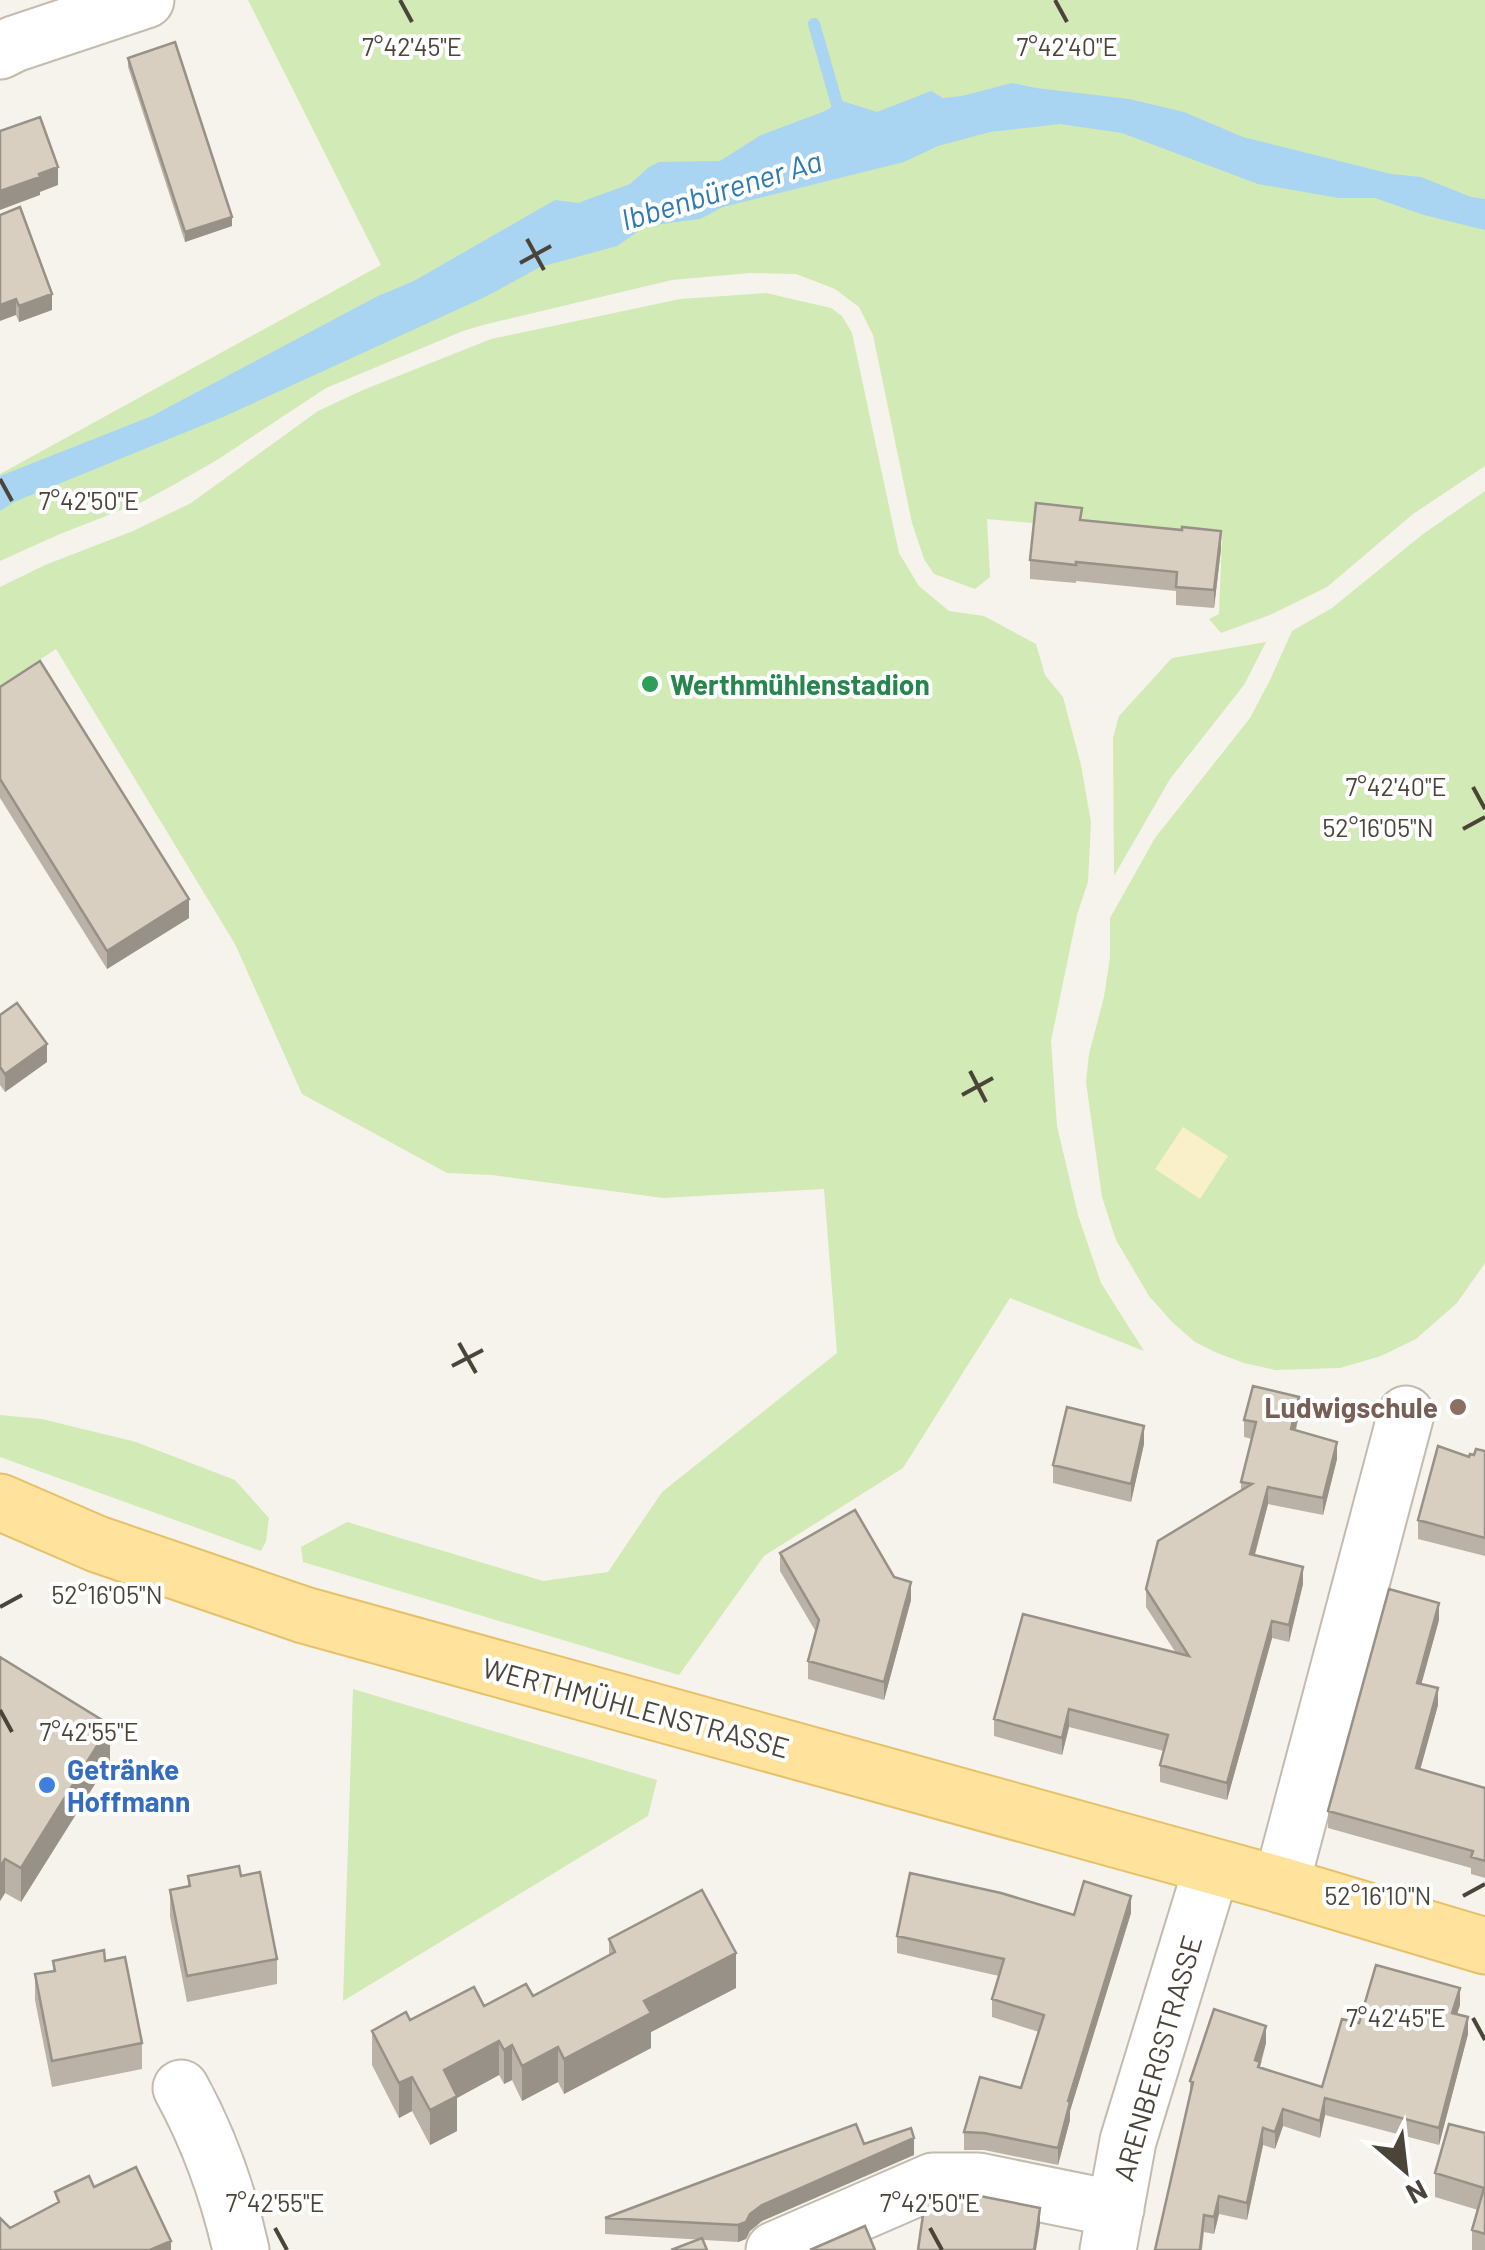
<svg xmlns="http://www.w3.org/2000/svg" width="1485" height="2250" viewBox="0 0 1485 2250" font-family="Barlow,sans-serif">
<rect width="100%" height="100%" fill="#f6f3ec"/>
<!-- green -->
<path fill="#d2eab5" d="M248,0H1485V466L1413,514L1327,587L1270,615L1221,633L1209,619L1219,614L1222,540L987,519L990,577L975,589L934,574L924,559L912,523L873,335L859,307L835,289L796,274L749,273L672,280L483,325L463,331L326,388L217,460L175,484L142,502L60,534L0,561V511L13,502L0,488V474L381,265Z
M766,293L831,308L842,316L852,333L899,553L919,586L949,611L984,616L1036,644L1045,675L1063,697L1081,765L1091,822L1088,882L1077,915L1051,1041L1057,1126L1078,1215L1101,1283L1144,1351L1010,1298L903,1468L764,1556L679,1675L303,1562L301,1547L347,1522L543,1581L608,1572L662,1492L837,1353L824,1189L663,1198L492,1175L447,1173L302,1094L235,944L56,649L0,686V587L45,565L133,531L191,503L318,411L363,390L491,339L680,299Z
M1485,491V1263L1457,1303L1416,1339L1381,1356L1340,1368L1275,1370L1244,1363L1217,1353L1195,1342L1173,1323L1149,1296L1116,1240L1102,1197L1086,1082L1089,1054L1104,997L1110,957V918L1155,838L1250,718L1270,680L1292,631L1332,608L1423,534Z
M1266,642L1244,685L1170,779L1114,876L1113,738L1119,716L1172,658Z
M0,1415L42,1419L136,1442L235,1480L269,1518L266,1541L261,1551L0,1457Z
M353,1689L657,1780L648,1816L343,2001Z"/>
<!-- sand -->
<path fill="#f9efc9" d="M1183,1127L1228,1156L1200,1199L1155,1169Z"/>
<!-- water -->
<path fill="#a9d4f2" d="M1012,83L1036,88L1129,99L1184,112L1243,137L1391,174L1421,177L1471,197L1485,199V230L1424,215L1375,198H1339L1258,184L1122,133L1060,124L990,132L938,146L904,162L723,207L700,219L646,226L617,246L540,267L487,296L223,417L14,502L0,511V476L152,416L378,296L414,281L555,200L578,203L630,184L649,167L659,162L720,161L761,135L825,111L842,101L877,112L931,91L943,98L962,96Z"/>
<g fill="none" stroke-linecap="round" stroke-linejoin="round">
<!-- stream -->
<path stroke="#a9d4f2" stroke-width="12" d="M814,24L841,118"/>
<!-- minor casing -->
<g stroke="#c2bbae" stroke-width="59">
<path id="minor" d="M0,51L14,44L146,0
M1281,1885L1406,1414
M181,2088C209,2139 228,2192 241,2250
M774,2250L933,2181H978L1116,2209
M1108,2250L1128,2141L1212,1867"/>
</g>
<!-- major casing -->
<g stroke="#e6c16a" stroke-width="59">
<path id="major" d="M0,1502L97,1544L304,1615L1281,1885L1485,1946"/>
</g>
<!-- minor -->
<use href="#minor" stroke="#fff" stroke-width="55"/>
<!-- major -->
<use href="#major" stroke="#ffe39c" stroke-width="55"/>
</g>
<!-- wall -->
<path fill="#bab2a6" d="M128,58L232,226L185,242L128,67Z
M0,215L52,310L19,322L16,315Z
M1082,520L1221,549L1214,608L1176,605V591L1076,581V583L1030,579V560Z
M0,687L189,918L107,969L0,798Z
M0,1015L47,1062L5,1092L0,1085Z
M1299,1415L1296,1430L1337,1459L1323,1515L1268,1504L1255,1555L1303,1584L1289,1642L1272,1638L1227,1800L1160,1782V1765L1164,1751L1069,1727L1062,1755L994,1736V1719L1176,1653L1146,1607V1589L1241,1491V1482L1252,1439L1244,1437V1420Z
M1144,1444L1131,1502L1053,1483V1465Z
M1485,1451V1556L1418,1539V1520L1469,1457Z
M780,1553L911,1600L884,1700L808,1679V1661L816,1632L780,1571Z
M1439,1620L1421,1684L1438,1705L1420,1769L1485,1788V1878L1471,1874V1868L1328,1828V1811Z
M0,1657L110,1760L21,1902L5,1893L0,1901Z
M188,1876H241L277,1959V1984L187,2002L170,1916V1890L188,1886Z
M1131,1913L1070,2111V2120L1058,2165L984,2150H964V2132L1021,2088L1039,2032L992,2017V1999L999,1976L897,1953V1936L1074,1915Z
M609,1939L736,1988L651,2032V2048L564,2094L558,2082L522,2101L512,2080L504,2084L499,2075L457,2098V2131L430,2145L412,2111L399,2118L372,2065V2031L410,2020L533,1996L609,1956Z
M53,1961H105L142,2043V2069L52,2087L35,2000V1974L53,1971Z
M1460,2005L1457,2014L1468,2034L1439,2145L1325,2115L1320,2138L1283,2126L1275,2149L1263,2145L1247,2220L1219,2214L1214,2234L1204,2232L1202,2250H1155L1190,2095V2081L1266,2043L1260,2068L1322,2087L1359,2023Z
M1485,2133V2250H1472V2230L1478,2210L1435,2197V2173Z
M864,2144L914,2155L762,2221L750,2231L746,2239L738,2242L605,2234V2218Z"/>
<!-- shaded-wall -->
<path fill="#979187" d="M58,167V185L40,192V195L0,210V191Z
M232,217V226L185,242V232Z
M52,294V310L19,322V306Z
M16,299V315L0,321V305Z
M1221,531V549L1214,608V590Z
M189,899V918L107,969V951Z
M47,1044V1062L5,1092V1074Z
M1299,1397V1415L1291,1447V1429Z
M1144,1426V1444L1131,1502V1484Z
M1337,1442V1459L1323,1515V1498Z
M1268,1487V1504L1250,1572V1554Z
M1303,1567V1584L1289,1642V1625Z
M911,1582V1600L884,1700V1682Z
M1439,1603V1620L1417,1700V1683Z
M1272,1621V1638L1227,1800V1783Z
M1438,1688V1705L1416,1785V1768Z
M1069,1709V1727L1062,1755V1738Z
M110,1725V1760L21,1902V1868Z
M5,1859V1893L0,1901V1867Z
M1131,1896V1913L1070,2111V2120L1058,2165V2148L1068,2101Z
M736,1953V1988L651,2032V2048L564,2094V2059L644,2001Z
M1460,1988V2005L1452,2030V2013Z
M1468,2017V2034L1439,2145V2128Z
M1266,2026V2043L1260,2064V2079L1255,2060Z
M499,2041V2075L457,2098V2131L430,2145V2110L444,2070Z
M512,2045V2080L504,2084V2050Z
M558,2047V2082L522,2101V2066Z
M412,2077V2111L399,2118V2083Z
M1325,2098V2115L1320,2138V2121Z
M1283,2109V2126L1275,2149V2132Z
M1263,2128V2145L1247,2220V2203Z
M914,2138V2155L762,2221L750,2231L746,2239L738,2242V2225L762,2205Z
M1219,2196V2214L1214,2234V2217Z
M1040,2208V2225L1036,2250H1034Z
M171,2241V2250H150Z"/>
<!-- building -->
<path fill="#d8cfc1" stroke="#979187" stroke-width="2.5" d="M175,42L232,217L185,232L128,58Z
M40,117L58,167L39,174L40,177L0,191V131Z
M20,207L52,294L19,306L16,299L0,305V215Z
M1036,503L1082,508L1080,520L1182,530V527L1221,531L1214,590L1176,587L1177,572L1076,562V565L1030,560Z
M40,661L189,899L107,951L0,779V687Z
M17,1003L47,1044L5,1074L0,1067V1015Z
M1253,1386L1299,1397L1291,1429L1337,1442L1323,1498L1268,1487L1250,1554L1303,1567L1289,1625L1272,1621L1227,1783L1160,1765L1168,1735L1069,1709L1062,1738L994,1719L1023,1614L1189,1656L1146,1589L1158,1541L1252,1484L1241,1482L1256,1422L1244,1420Z
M1067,1407L1144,1426L1131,1484L1053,1465Z
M1438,1446L1469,1457L1470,1454L1474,1455L1476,1449L1485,1451V1538L1418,1520Z
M855,1510L894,1577L911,1582L884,1682L808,1661L819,1620L780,1553Z
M1389,1589L1439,1603L1417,1683L1438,1688L1416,1768L1485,1788V1861L1471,1857L1473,1851L1328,1811Z
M0,1657L110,1725L21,1868L5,1859L0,1867Z
M239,1866L241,1876L260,1872L277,1959L187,1976L170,1890L190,1886L188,1876Z
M910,1873L1001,1893L1074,1915L1084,1881L1131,1896L1068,2101L1070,2102L1058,2148L984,2133L964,2132L980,2077L1021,2088L1044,2015L992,1999L1004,1959L897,1936Z
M702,1890L736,1953L644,2001L651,2013L564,2059L558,2047L522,2066L512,2045L504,2050L499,2041L444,2070L457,2096L430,2110L412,2077L399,2083L372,2031L406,2012L410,2020L474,1987L484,2006L526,1984L533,1996L615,1952L609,1939Z
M104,1950L105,1961L125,1957L142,2043L52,2061L35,1974L55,1971L53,1961Z
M1376,1965L1460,1988L1452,2013L1468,2017L1439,2128L1325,2098L1320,2121L1283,2109L1275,2132L1263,2128L1247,2203L1219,2196L1214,2217L1204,2215L1200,2250H1155L1193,2082L1190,2081L1214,2009L1266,2026L1255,2060L1260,2062L1258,2067L1322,2087L1342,2019L1359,2023Z
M856,2124L864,2144L911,2128L914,2138L762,2205L750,2214L746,2222L738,2225L605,2218Z
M1449,2124L1485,2133V2234L1472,2230L1484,2188L1435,2173Z
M136,2167L171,2241L150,2250H0V2218L10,2228L59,2202L55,2192L89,2176L94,2187Z
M940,2195H943L946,2201L947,2195H975L1040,2208L1034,2250H918L925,2201Z
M865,2226L875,2250H810Z
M702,2238L707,2250H671Z"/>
<!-- ticks -->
<path fill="none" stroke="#4b4439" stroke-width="4" d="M400,0L412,22M1055,0L1067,22M527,239L544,270M520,263L551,246M0,479L12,501M1473,787L1485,809M1463,829L1485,817M970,1071L986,1102M962,1095L993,1078M459,1343L476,1373M452,1366L483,1350M0,1607L22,1595M0,1710L12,1732M1463,1896L1485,1884M1473,2018L1485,2040M275,2228L287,2250M930,2228L942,2250"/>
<!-- markers -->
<circle fill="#2e9e5b" stroke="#fff" stroke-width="4" cx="650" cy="684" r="10"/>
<circle fill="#8d6e63" stroke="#fff" stroke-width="4" cx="1458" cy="1407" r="10"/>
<circle fill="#3f7fe0" stroke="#fff" stroke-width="4" cx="47" cy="1785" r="10"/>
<g text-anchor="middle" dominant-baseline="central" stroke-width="8" stroke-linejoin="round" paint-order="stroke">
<!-- leisure labels -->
<g font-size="28" font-weight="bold" fill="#27864d" stroke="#fff" text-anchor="start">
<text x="670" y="684">Werthmühlenstadion</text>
</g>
<!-- education labels -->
<g font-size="28" font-weight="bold" fill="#785e54" stroke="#fff" text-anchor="end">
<text x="1438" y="1407">Ludwigschule</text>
</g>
<!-- street labels -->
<g font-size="28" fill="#4b4439" stroke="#fff">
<text transform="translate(636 1707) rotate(15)">WERTHMÜHLENSTRASSE</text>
<text transform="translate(1157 2058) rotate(-74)">ARENBERGSTRASSE</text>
</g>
<!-- shop labels -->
<g font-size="28" font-weight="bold" fill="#366cbe" stroke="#fff" text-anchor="start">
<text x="67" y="1769">Getränke<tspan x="67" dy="32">Hoffmann</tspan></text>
</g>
<!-- water labels -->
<g font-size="30" font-style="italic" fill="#2e7ab2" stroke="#fff">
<text transform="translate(721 189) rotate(-17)">Ibbenbürener Aa</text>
</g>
</g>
<g font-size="25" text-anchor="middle" fill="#4b4439" stroke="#fff" stroke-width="8" stroke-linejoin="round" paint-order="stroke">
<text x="412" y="56">7°42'45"E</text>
<text x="1067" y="56">7°42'40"E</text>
<text x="89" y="510">7°42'50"E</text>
<text x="1396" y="796">7°42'40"E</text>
<text x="1378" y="837">52°16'05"N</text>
<text x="107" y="1604">52°16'05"N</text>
<text x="89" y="1741">7°42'55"E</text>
<text x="1378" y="1905">52°16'10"N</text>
<text x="1396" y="2027">7°42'45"E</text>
<text x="275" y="2212">7°42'55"E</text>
<text x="930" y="2212">7°42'50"E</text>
</g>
<!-- north arrow -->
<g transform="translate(1405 2170) rotate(152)" stroke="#ffffff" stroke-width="8" paint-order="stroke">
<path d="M0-8L18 38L0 25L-18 38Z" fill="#4b4439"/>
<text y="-15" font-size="28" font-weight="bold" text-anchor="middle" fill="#4b4439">N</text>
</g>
</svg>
